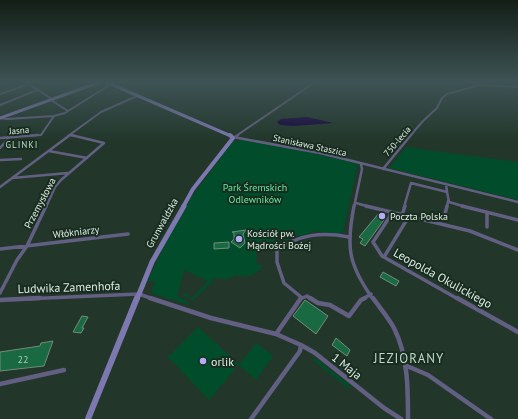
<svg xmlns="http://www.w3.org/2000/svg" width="518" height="419" viewBox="0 0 518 419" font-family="'PT Sans',sans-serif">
<rect width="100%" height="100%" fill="#22372a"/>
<!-- green -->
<path fill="#014d2b" d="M243,139L292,148L355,163L360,166V168L353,164L317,155L353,164L357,167L343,232L340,234L314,231L299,237L298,235L280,243L281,244H278V241L280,242L297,234L292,229L274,237L275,239L274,246L256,251L257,265H261L262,267C257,274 245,279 237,275L224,280L222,278L212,279L211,283L193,300L183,295L182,291L192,298L208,281L184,270L177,296L188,302V305L151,293L155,282L148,281L169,234L190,199L233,141L237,142Z
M406,147L518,162V200L389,168Z
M198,327L239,364L209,400L168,357Z
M256,343L273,356L256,380L239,365Z
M314,357L351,386L349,389L313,360Z"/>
<!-- water -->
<path fill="#17053f" d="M307,117L333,123L293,126L280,125L277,122L281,119Z"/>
<!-- building -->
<path fill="#196a42" stroke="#738b7c" d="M379,213L386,217L365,246L360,243L363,239L359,237Z
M246,230L243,234L245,243L240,248L231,242L234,239V233L232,232Z
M229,242V248L214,249V243Z
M383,272L399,281L396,286L380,277Z
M305,300L328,316L316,334L293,316Z
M82,316L88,317L82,328H84L81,333L73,332Z
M336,338L350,350L347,356L332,345Z
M53,341L44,366L0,371V352L40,346L41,343Z"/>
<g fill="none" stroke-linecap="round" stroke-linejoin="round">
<!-- street-far3 -->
<path stroke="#635f83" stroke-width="2" d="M26,82L52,99
M464,82L479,84
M0,94L29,84
M51,100L68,111
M0,105L37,90
M0,118L7,119L54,116L65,113L111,84
M70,135L76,136
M24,136L41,135L54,116
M68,136L101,112L137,96
M236,136L315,82
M410,136L423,121L437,108L442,98L447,94L480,85L518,87"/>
<!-- street-far2 -->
<path stroke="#635f83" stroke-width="2.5" d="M233,137L320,153L518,202
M235,137L238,135
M0,138L38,135
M0,148L9,138
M49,151L87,158
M0,160L21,159
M383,169L411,135
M12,178L68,173
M0,187L70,135
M447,192L449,202L466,207
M356,203L370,207
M46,207L55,187L61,180L104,143L71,135
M354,207L362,169L361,164
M404,207L411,183L447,192L446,184
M447,207L448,201"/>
<!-- street-far1 -->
<path stroke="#635f83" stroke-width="3.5" d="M354,206C346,247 348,264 373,299
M366,206L470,231L518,250
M462,206L518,220
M391,212L389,218L373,242L382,256L458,299
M487,212V227
M445,214L447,206
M402,215L405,206
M0,249L128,234
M384,257L406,221L407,216
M0,293L17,260L27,246L46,206
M301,297L284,283L277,262V250C299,234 322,232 349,237
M23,299L139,294L153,299
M300,299L307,296L311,299
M363,299L371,294"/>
<!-- street -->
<path stroke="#635f83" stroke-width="4.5" d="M150,298L211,318L276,334L301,345L315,353L384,408L401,419
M310,298L318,303L330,305L349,316L361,300L365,298
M373,298C380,308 388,317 394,328C408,356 408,388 408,419
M457,298L518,332
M0,300L40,298
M276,334L301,298
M407,366L428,375L491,419
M0,384L64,370
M251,419L300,351L301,345"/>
<!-- secondary-far3 -->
<path stroke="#7e78b1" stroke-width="3" d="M106,82L231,136
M0,118L100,82"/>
<!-- secondary-far2 -->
<path stroke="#7e78b1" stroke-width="4" d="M183,207L193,189L233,138L230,135"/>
<!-- secondary-far1 -->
<path stroke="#7e78b1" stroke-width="5" d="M137,299L152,262L184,206"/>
<!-- secondary -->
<path stroke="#7e78b1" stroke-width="6" d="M88,419L137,298"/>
</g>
<!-- sky -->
<linearGradient id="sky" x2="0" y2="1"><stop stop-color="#131e17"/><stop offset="0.58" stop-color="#3e5355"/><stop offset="1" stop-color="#3e5355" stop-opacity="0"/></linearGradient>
<rect width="518" height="141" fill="url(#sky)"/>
<!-- markers -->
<g fill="#b4acf9" stroke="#182d20" stroke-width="1.5">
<circle cx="382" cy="216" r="4"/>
<circle cx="239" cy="239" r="4"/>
<circle cx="203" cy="361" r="4"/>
</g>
<g text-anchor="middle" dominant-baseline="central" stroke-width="4" stroke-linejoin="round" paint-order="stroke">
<!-- far-street labels -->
<g font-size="9" fill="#dfece3" stroke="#182d20">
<text transform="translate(19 130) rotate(-5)">Jasna</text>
<text transform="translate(397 141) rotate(-49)">750-lecia</text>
<text transform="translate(310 145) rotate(12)">Stanisława Staszica</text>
</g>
<!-- far-neighbourhood labels -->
<g font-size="9" letter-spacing="1" fill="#c1dbc9" stroke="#182d20">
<text x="22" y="144">GLINKI</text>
</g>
<!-- park labels -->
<g font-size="10" fill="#67eba2" stroke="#182d20">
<text x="255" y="187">Park Śremskich<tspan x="255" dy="12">Odlewników</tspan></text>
</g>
<!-- street labels -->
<g font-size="10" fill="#dfece3" stroke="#182d20">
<text transform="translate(40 203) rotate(-62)">Przemysłowa</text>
<text transform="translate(162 223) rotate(-61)">Grunwaldzka</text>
<text transform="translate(76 232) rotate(-7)">Włókniarzy</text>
</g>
<!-- poi labels -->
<g font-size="10" fill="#dfece3" stroke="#182d20" text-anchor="start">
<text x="390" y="216">Poczta Polska</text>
<text x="247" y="233">Kościół pw.<tspan x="247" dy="12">Mądrości Bożej</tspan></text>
</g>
<!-- near-number labels -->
<g font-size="10" fill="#aeccbb">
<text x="23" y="359">22</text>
</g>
<!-- near-street labels -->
<g font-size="12" fill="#dfece3" stroke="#182d20">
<text transform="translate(443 278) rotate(29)">Leopolda Okulickiego</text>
<text transform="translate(69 287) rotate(-2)">Ludwika Zamenhofa</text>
<text transform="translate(347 366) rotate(38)">1 Maja</text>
</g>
<!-- near-poi labels -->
<g font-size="12" fill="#dfece3" stroke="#182d20" text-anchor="start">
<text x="211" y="361">orlik</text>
</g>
<!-- near-neighbourhood labels -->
<g font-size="13" letter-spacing="1" fill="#c1dbc9" stroke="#182d20">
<text x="409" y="358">JEZIORANY</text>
</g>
</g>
</svg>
